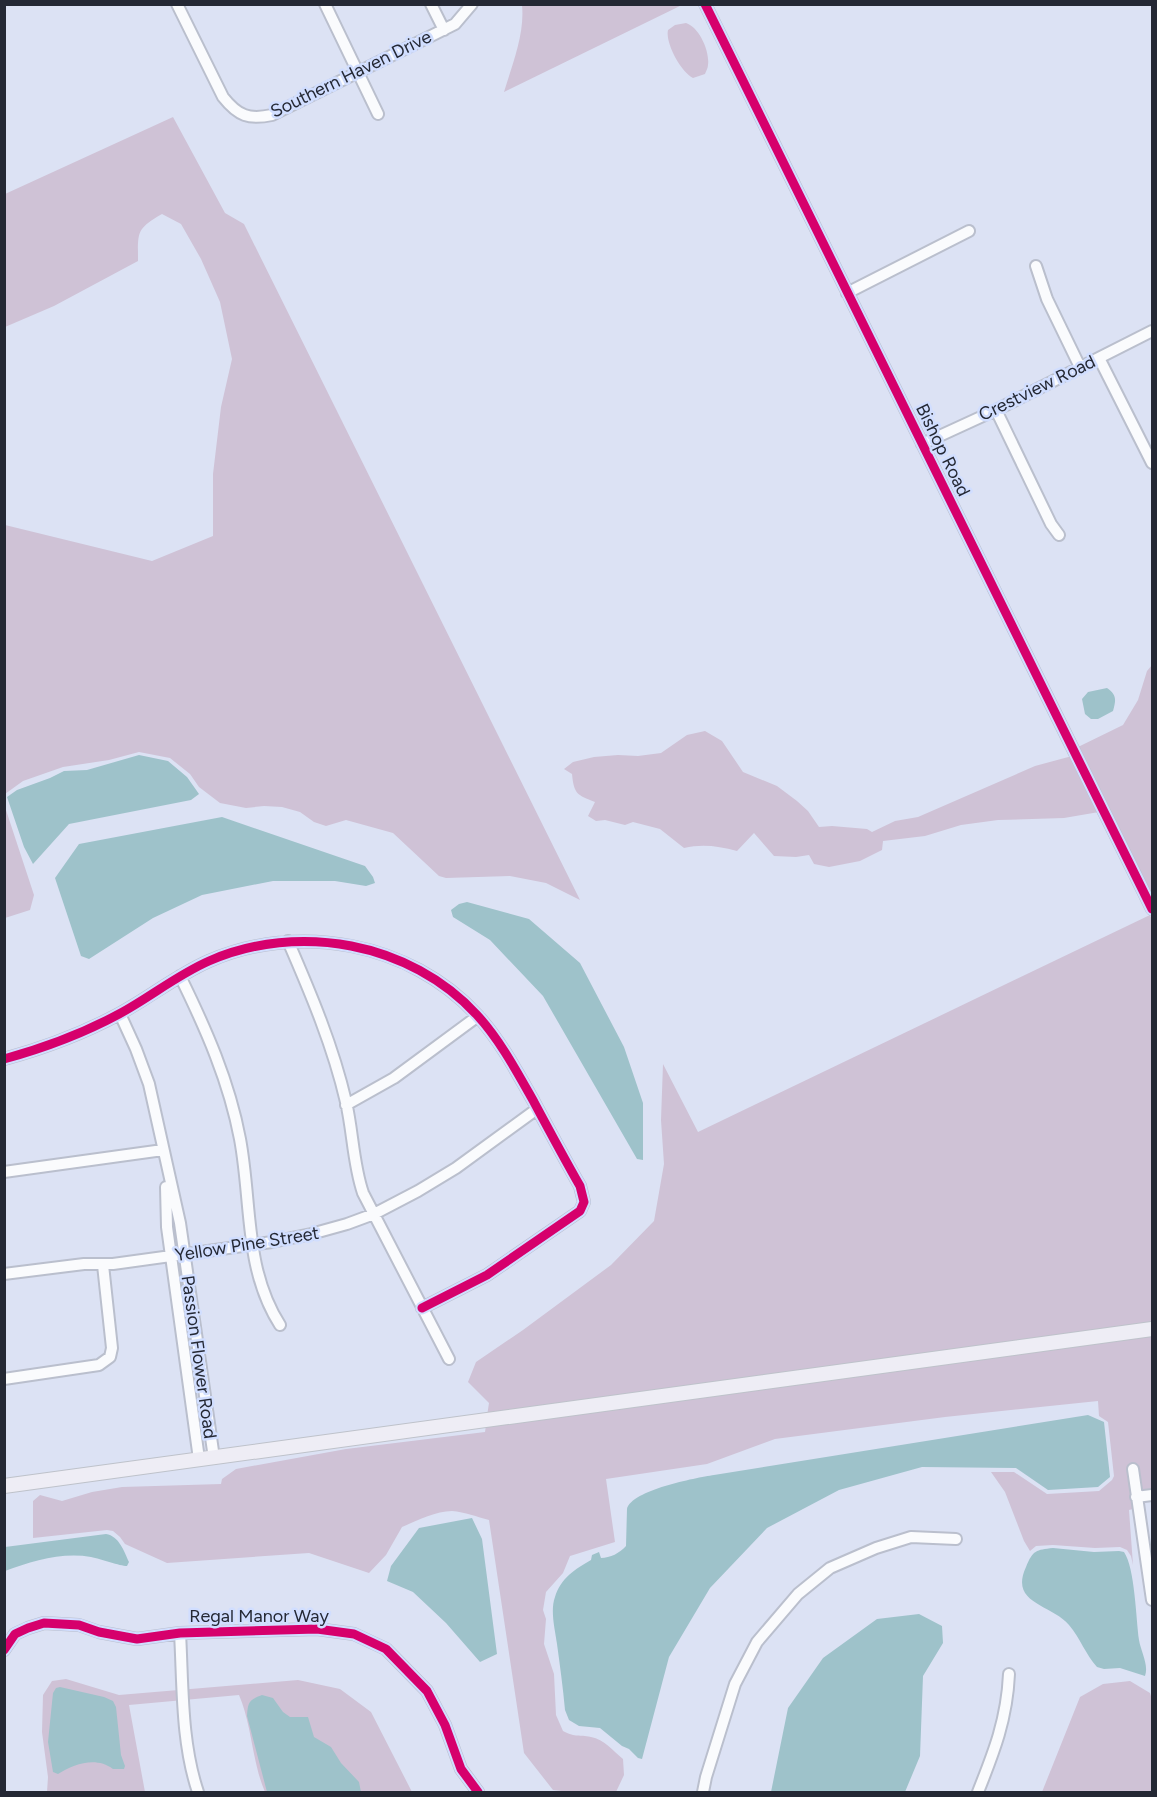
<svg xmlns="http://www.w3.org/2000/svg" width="1157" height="1797" viewBox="0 0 1157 1797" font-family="Figtree,sans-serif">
<rect width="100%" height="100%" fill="#dce2f4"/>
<!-- green -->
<path fill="#cfc2d6" d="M522,5V4L682,5L504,92C512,65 525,34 522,5Z
M686,23C699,27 710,51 708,65C708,68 706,71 705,74L693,78C681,72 665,43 668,30L675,25Z
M173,117L225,213L244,224L580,900L546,883L510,876L446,878L439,876L393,833L346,820L326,826L314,822L300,812L282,807L264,806L246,808L220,803L199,787L190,774L170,758L139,752L109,760L63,767L23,781L5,794V525L152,561L213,536V474L221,407L232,359L220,302L201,259L181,224L162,214C136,229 138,232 138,261L54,306L5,327V194Z
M1152,665V898L1078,747L1123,725L1138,700L1147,671Z
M705,731L722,741L743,772L777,786L797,801L808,811L819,827L832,826L867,829L872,832L895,821L918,817L1035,766L1072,756L1099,812L1064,818L998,820L961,825L925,836L883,841L882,850L860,861L829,867L814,864L809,855L796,857L774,856L754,833L737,851C718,846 702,844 684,848L660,829L633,822L625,825L605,820L596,821L588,816L595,802C577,795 574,794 572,774L564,769L573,762L594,757L618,755L638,756L661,753L687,735Z
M4,804L34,895L30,910L5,918Z
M1150,915L1152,920V1324L487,1416L489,1403L468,1382L476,1362L523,1330L611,1265L654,1221L664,1164L661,1120L663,1064L698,1132Z
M1152,1333V1490L1141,1492L1137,1464L1128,1466L1133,1509L1129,1510L1133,1565L1131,1556L1127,1550L1120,1547L1095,1548L1053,1545L1036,1546L1030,1551L1024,1541L1005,1492L991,1472H1014L1047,1494L1099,1491L1112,1480L1114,1476L1108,1422L1099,1416L1098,1401L945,1417L775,1439L707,1464L606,1479L615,1542L570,1556L563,1573L546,1592L543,1610L546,1619L544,1644L554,1674L556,1715L563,1731C577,1738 578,1734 591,1737C604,1739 613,1751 623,1759L624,1775L616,1792H570L553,1790L524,1753L489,1520C477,1517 465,1512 452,1511C435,1511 417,1521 402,1527L386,1555L369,1573L309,1553L167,1563L125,1544L120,1537L113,1531L107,1530L33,1538V1501L40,1495L62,1501L92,1492L122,1487L221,1484L222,1479L236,1469L346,1449L485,1432L486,1425Z
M66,1679L119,1695L298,1680L340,1689L371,1712L412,1792H265C252,1762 252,1725 239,1695L129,1705L145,1792H47L48,1777L42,1732L43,1695L52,1681Z
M1130,1681L1150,1693L1152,1700V1792H1042L1080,1697L1103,1684Z"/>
<!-- water -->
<path fill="#9ec2ca" d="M1107,688C1117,695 1116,700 1113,711L1098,719H1091L1085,714L1082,699L1088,692Z
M139,755L168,761L187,777L199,794L191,800L69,824L33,864L24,847L7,797L17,790L50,778L64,771L87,770Z
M222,817L365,866L373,877L375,883L366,886L335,881H273L202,895L153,918L89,959L81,956L55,878L79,844Z
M467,902L529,919L580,963L624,1047L643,1103V1160L637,1159L543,996L490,940L453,917L451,910L459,904Z
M1088,1415L1104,1422L1110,1477L1098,1487L1048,1490L1016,1468L922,1467L839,1490L767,1528L710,1588L669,1657L642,1759L638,1758L629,1749L622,1746L600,1728L579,1726L569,1720L565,1710C563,1688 560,1666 557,1644C555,1629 550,1611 555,1597C561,1578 575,1569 591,1560L592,1555L599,1552L601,1558C610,1558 620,1553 626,1546L627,1509C632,1490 695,1478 714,1475Z
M472,1518L482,1539L497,1654L480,1662L446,1623L413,1592L387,1581L391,1566L419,1528Z
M106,1534C119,1536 124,1551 129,1562L127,1566C120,1566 101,1559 91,1557C62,1552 32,1561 5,1571V1547Z
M1053,1548L1094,1552L1119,1551L1124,1552C1135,1568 1136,1619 1139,1640C1141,1652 1149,1665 1145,1676L1120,1668L1104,1669L1097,1667C1086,1655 1080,1638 1069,1625C1051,1604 1009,1604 1026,1567C1033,1550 1036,1550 1053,1548Z
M919,1614L942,1626L943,1643L923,1676L920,1756L905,1792H771L788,1708L823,1658L877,1619Z
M60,1687L104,1697L113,1701L116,1707L121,1755L125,1766L124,1769H113C96,1756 74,1764 58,1774L53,1772L48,1742L53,1693L56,1688Z
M262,1695L273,1698L283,1712L290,1717H308L314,1737L331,1747L341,1763L359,1782L361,1792H267L247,1716C248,1703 248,1700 262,1695Z"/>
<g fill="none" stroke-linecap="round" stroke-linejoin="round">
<!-- minor casing -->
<g stroke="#babfcd" stroke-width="14">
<path id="minor" d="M177,4L223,97C238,116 249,120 272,115L455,24L472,4
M325,4L378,114
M431,4L444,30
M705,4L1152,909
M1036,266L1047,299L1080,367
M847,293L969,231
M1099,358L1152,463
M996,410L1051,524L1059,535
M922,444L996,410L1152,331
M288,941C311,994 333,1046 346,1102C353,1132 353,1164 363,1193L449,1359
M180,976C206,1029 229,1081 240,1139C252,1203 244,1269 280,1325
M120,1014L136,1049L149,1084L180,1223L214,1458
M4,1059C44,1048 82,1034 119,1014C149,998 177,975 209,961C298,922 410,942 477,1015C500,1040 517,1072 534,1102C549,1130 564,1158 580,1186L584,1202L580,1211L487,1275L422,1308
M346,1105L394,1078L478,1016
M4,1172L163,1150
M166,1187L167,1227L199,1459
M4,1274L84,1264H113L272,1242L311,1234L347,1224L374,1214L418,1191L456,1168L537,1109
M4,1379L99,1365L110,1357L112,1348L103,1265
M1133,1469L1152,1600
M1136,1497L1152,1495
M180,1633C183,1685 181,1742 198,1792
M4,1650L15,1634L28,1628L44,1623L79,1625L99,1632L137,1639L180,1633L317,1629L354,1634L386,1649L427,1691L445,1725L461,1769L478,1792
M703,1792L706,1777L735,1684L757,1642L798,1594L830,1568L876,1548L911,1537L956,1539
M978,1792C994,1752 1007,1719 1009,1674"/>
</g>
<!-- major casing -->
<g stroke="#bec2ca" stroke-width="16">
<path id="major" d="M4,1486L1152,1329"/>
</g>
<!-- minor -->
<use href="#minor" stroke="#fafbfd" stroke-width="10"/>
<!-- major -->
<use href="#major" stroke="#eeedf5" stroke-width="14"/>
<!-- cycleway casing -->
<g stroke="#d1deff" stroke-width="13">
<path id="cycleway" d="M705,4L1152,909
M4,1059C44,1048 82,1034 119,1014C149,998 177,975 209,961C298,922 410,942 477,1015C500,1040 517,1072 534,1102C549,1130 564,1158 580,1186L584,1202L580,1211L487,1275L422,1308
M4,1650L15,1634L28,1628L44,1623L79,1625L99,1632L137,1639L180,1633L317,1629L354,1634L386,1649L427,1691L445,1725L461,1769L478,1792"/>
</g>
<!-- cycleway -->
<use href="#cycleway" stroke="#d6006c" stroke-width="9"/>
</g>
<g text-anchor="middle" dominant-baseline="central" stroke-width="5" stroke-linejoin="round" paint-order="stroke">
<!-- street labels -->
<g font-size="18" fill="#242834" stroke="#d1deff">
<text transform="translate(351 74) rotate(-26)">Southern Haven Drive</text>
<text transform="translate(1037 388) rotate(-26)">Crestview Road</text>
<text transform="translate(943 450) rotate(64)">Bishop Road</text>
<text transform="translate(247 1244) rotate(-9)">Yellow Pine Street</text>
<text transform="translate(199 1357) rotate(82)">Passion Flower Road</text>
<text x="259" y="1616">Regal Manor Way</text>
</g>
</g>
<!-- border -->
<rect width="1157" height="1797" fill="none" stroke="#242834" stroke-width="12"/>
</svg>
